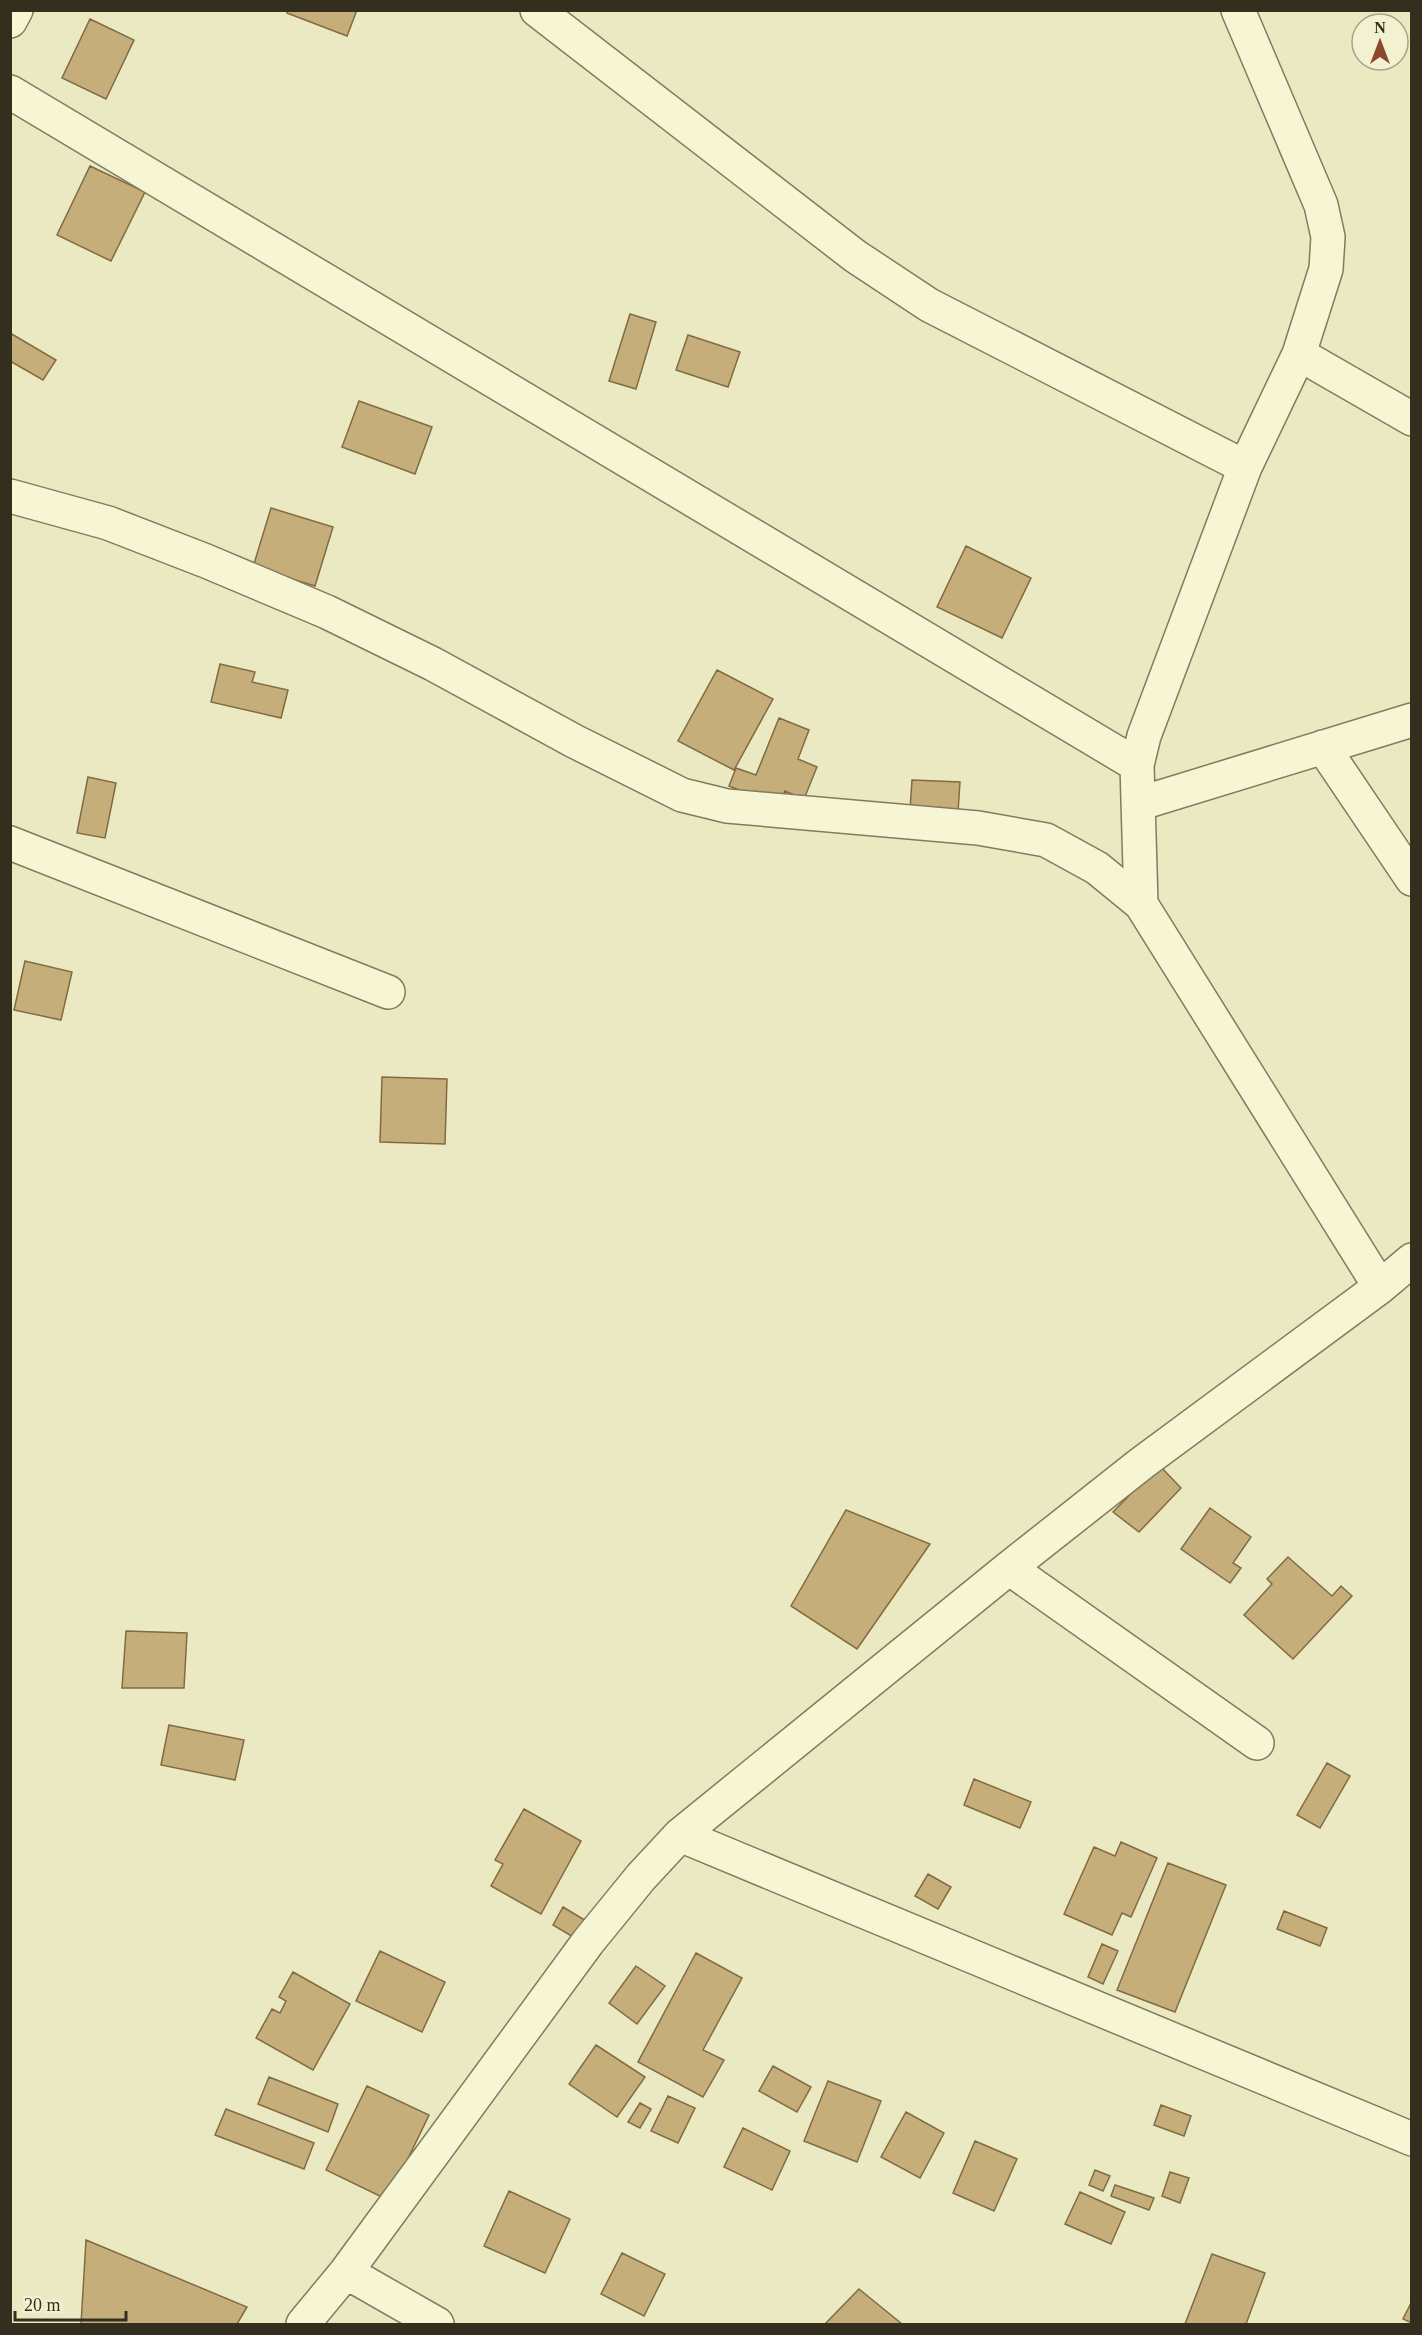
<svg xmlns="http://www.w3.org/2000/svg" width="1422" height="2335" viewBox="0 0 1422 2335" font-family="Georgia,serif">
<rect width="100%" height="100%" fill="#eae9c2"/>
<!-- building -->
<path fill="#c6ae7a" stroke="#806b42" stroke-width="1.5" d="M288,10H357L347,36L287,13Z
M90,19L134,40L106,99L62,78Z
M90,166L145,192L111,261L57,235Z
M630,314L656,322L636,389L609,381Z
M10,333L56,360L43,380L10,361Z
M688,335L740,352L728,387L676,370Z
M359,401L432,427L415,474L342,447Z
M271,508L333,527L315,586L253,567Z
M966,546L1031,578L1002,638L937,607Z
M220,664L255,672L252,682L288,690L281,718L211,702Z
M717,670L773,699L734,770L678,741Z
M779,718L809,730L798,759L817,767L804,799L785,791L778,806L729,786L736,768L756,775Z
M88,777L116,783L105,838L77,833Z
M912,780L960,782L958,812L910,810Z
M25,961L72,972L61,1020L14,1010Z
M382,1077L447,1079L445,1144L380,1142Z
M1159,1465L1181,1488L1139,1532L1113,1512Z
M1210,1508L1251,1537L1233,1563L1241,1568L1230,1583L1181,1549Z
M846,1510L930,1544L857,1649L791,1606Z
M1288,1557L1332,1596L1341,1586L1352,1596L1293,1659L1244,1615L1272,1584L1267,1579Z
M126,1631L187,1633L184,1688H122Z
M169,1725L244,1740L235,1780L161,1765Z
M1327,1763L1350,1776L1320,1828L1297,1815Z
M974,1779L1031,1802L1020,1828L964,1805Z
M524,1809L581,1841L541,1914L491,1886L503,1864L495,1860Z
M1121,1842L1157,1858L1131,1917L1122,1913L1112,1935L1064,1914L1094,1847L1115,1856Z
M1168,1863L1226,1885L1175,2012L1117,1990Z
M928,1874L951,1887L938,1909L915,1896Z
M563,1907L588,1922L578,1940L553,1925Z
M1284,1911L1327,1928L1320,1946L1277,1929Z
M1102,1944L1118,1951L1103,1984L1088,1977Z
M380,1951L445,1982L422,2032L356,2001Z
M696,1953L742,1978L703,2050L724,2060L703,2097L638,2062Z
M636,1966L665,1986L637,2024L609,2003Z
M293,1972L350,2004L313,2070L256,2038L272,2009L280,2013L286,2001L279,1997Z
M596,2045L645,2077L617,2117L569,2084Z
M773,2066L811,2087L797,2112L759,2091Z
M269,2077L338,2104L328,2132L258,2104Z
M828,2081L881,2101L857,2162L804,2141Z
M367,2086L429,2115L388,2200L326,2170Z
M668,2096L695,2108L678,2143L651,2131Z
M640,2103L651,2109L640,2128L628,2122Z
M1161,2105L1191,2116L1184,2136L1154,2125Z
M226,2109L314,2143L304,2169L215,2135Z
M906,2112L944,2133L920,2178L881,2157Z
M743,2128L790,2151L772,2190L724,2167Z
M975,2141L1017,2159L994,2211L953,2193Z
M1095,2170L1110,2176L1103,2191L1089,2185Z
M1170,2172L1189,2178L1180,2203L1162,2196Z
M1115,2185L1154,2198L1149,2210L1111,2196Z
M509,2191L570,2219L545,2273L484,2246Z
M1080,2192L1125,2212L1111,2244L1065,2224Z
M86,2240L247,2307L237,2324H81Z
M622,2253L665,2274L644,2316L601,2294Z
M1212,2254L1265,2273L1246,2324H1185Z
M859,2289L902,2324H825Z
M1412,2301V2323L1403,2319Z"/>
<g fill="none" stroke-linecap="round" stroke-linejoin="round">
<!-- minor casing -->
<g stroke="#837b5b" stroke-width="36">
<path id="minor" d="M537,10L855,256L929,305L1245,467
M10,21L16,10
M10,92L1137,765
M1299,354L1412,419
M10,496L108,523L206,561L327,612L433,664L574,741L682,795L727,806L978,828L1046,840L1097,868L1141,904L1380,1287
M1323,747L1412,879
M1138,804L1412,720
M10,843L388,992
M1141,904L1137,765L1144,736L1245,467L1299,354L1326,269L1328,237L1321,205L1238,10
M1009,1568L1257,1743
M680,1835L1412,2139
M346,2272L437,2324
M303,2324L346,2272L588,1942L641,1877L680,1835L1009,1568L1142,1463L1380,1287L1412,1260"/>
</g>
<!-- minor -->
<use href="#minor" stroke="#f6f5d4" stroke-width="33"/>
</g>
<!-- border -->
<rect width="1422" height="2335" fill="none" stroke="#342e1e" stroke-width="24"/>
<!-- north arrow -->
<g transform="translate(1380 42)"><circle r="28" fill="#f2f2d1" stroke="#a6a489" stroke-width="1.5"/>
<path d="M0-4.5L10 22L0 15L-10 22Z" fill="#8d472f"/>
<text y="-9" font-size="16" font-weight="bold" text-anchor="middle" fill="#342e1e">N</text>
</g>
<!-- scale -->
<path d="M15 2311v9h111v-9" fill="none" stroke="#342e1e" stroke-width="3"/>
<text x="24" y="2311" font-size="18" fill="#342e1e" stroke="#f2f2d1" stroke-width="4.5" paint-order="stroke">20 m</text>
</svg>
